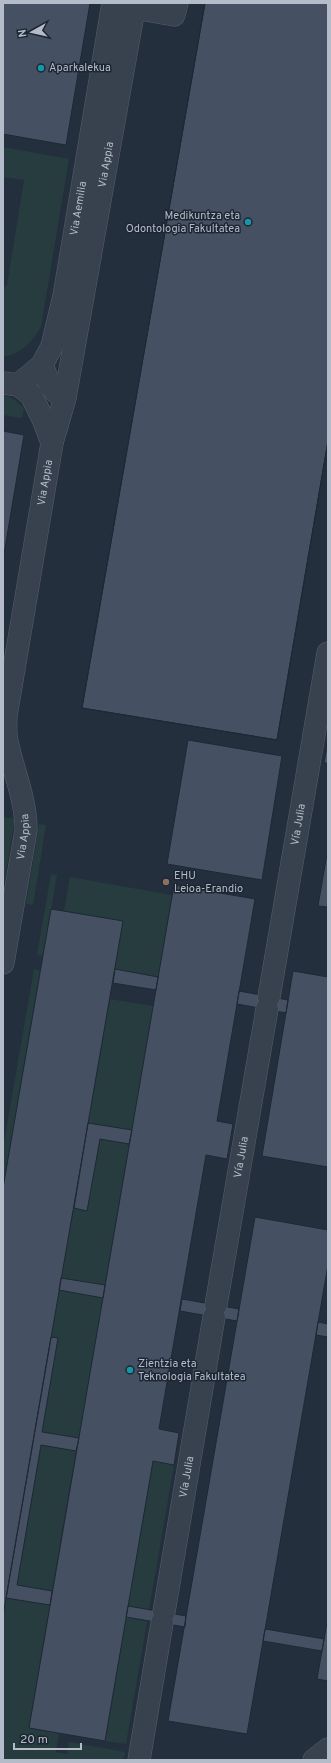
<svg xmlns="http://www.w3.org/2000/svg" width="331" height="1763" viewBox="0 0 331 1763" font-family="Overpass,sans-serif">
<rect width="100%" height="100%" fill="#242f3e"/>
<!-- green -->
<path fill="#263c3f" d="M3,147L69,159L41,327C31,343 22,353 3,357V288L7,285L24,180L3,177Z
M3,395C12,397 18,402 24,408L22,418L3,415Z
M3,817L15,819L3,889Z
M39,824L46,825L33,905L26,904Z
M51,874L57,875L43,956L37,955Z
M70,877L172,895L158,977L115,969L123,921L64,911Z
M34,969L40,971L3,1188V1148Z
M110,999L153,1006L132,1130L88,1123Z
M100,1139L129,1144L105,1285L61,1278L74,1208L87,1210Z
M59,1290L103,1298L79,1438L42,1432L58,1338L51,1337Z
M41,1445L76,1451L52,1591L17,1585Z
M153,1461L174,1465L126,1744L105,1741Z
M6,1598L50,1605L29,1727L59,1733L56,1752L67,1754L69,1742L125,1752L123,1760H3V1616Z"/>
<!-- building -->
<path fill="#455162" stroke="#1f2835" d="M3,3H90L66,145L3,134Z
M205,3H328V441L277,740L82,708Z
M205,3H328V441L277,740L82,708Z
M3,431L24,435L3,560Z
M188,740L282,756L262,880L167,864Z
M328,741V763H324Z
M328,848V907L318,906Z
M174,885L255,899L217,1121L233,1124L227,1159L206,1155L159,1429L179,1433L174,1465L153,1461L105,1741L29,1728Z
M51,909L123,921L3,1616V1188Z
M115,969L158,977L156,990L113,983Z
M293,971L328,977V1167L262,1156Z
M239,991L288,1000L286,1013L237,1004Z
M88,1123L132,1130L129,1144L100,1139L87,1211L74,1208Z
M255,1217L328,1230V1265L247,1734L168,1721Z
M61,1278L105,1285L103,1298L59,1290Z
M182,1299L239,1309L237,1321L180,1311Z
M318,1322L328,1324V1337L316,1335Z
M51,1337L58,1338L42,1432L79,1438L76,1451L41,1445L17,1585L52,1591L50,1605L6,1598Z
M128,1606L186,1616L185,1627L126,1617Z
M328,1617V1681L317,1679Z
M265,1629L324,1639L322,1651L263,1641Z"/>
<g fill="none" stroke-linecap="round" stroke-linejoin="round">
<!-- minor casing -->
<g stroke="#565f6c" stroke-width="23">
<g id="minor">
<path d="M134,8L174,15L177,3"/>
<path d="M42,365C48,380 50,391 65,398"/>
<path id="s1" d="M3,383L18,385L42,365L52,346L64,296L113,3"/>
<path d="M18,385L31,395L43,419L52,443"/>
<path id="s2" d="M3,963L26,830C26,798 13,771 7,741C5,733 6,724 6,716L52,443L65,398L135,3"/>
<path id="s3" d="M269,997L328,653"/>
<path id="s4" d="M216,1305L267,1009"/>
<path id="s5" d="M164,1612L214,1317"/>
<path d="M139,1760L162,1623"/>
<path d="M314,1760L328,1749"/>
</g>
</g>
<!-- minor -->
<use href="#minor" stroke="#38414e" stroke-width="22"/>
</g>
<!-- markers -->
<g fill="#0f9aa8" stroke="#1d2633" stroke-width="1.5">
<circle cx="41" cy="68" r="4"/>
<circle cx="248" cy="222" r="4"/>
<circle cx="130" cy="1370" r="4"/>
</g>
<circle fill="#8d6e63" stroke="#1d2633" stroke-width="1.5" cx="166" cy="882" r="4"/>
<g text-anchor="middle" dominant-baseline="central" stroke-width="3" stroke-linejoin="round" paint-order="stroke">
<!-- poi labels -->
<g font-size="11" fill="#b4bcc9" stroke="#1d2633" text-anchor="start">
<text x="49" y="68">Aparkalekua</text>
<text x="240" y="216" text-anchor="end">Medikuntza eta<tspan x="240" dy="13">Odontologia Fakultatea</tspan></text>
<text x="174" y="876">EHU<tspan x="174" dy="13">Leioa-Erandio</tspan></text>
<text x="138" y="1364">Zientzia eta<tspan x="138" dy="13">Teknologia Fakultatea</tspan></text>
</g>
<!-- street labels -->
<g font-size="11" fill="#b4bcc9" stroke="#1d2633">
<text stroke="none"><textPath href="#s2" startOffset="812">Via Appia</textPath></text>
<text stroke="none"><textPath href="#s1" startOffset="208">Via Aemilia</textPath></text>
<text stroke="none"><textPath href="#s2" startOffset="488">Via Appia</textPath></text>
<text stroke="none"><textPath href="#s3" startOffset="175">Vía Julia</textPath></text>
<text stroke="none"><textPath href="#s2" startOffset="128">Via Appia</textPath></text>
<text stroke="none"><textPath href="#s4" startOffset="150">Vía Julia</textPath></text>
<text stroke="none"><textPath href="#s5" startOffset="137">Vía Julia</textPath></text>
</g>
</g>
<!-- border -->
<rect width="331" height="1763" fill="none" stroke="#b4bcc9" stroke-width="8"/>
<!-- north arrow -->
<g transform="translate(32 32) rotate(262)" stroke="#1d2633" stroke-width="3" paint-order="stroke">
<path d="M0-3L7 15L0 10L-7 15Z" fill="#b4bcc9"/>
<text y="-6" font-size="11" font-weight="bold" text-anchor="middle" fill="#b4bcc9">N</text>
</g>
<!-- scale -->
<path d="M14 1743v6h67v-6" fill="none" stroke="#b4bcc9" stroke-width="2"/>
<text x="20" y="1743" font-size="12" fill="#b4bcc9" stroke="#1d2633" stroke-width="3" paint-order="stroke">20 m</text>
</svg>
